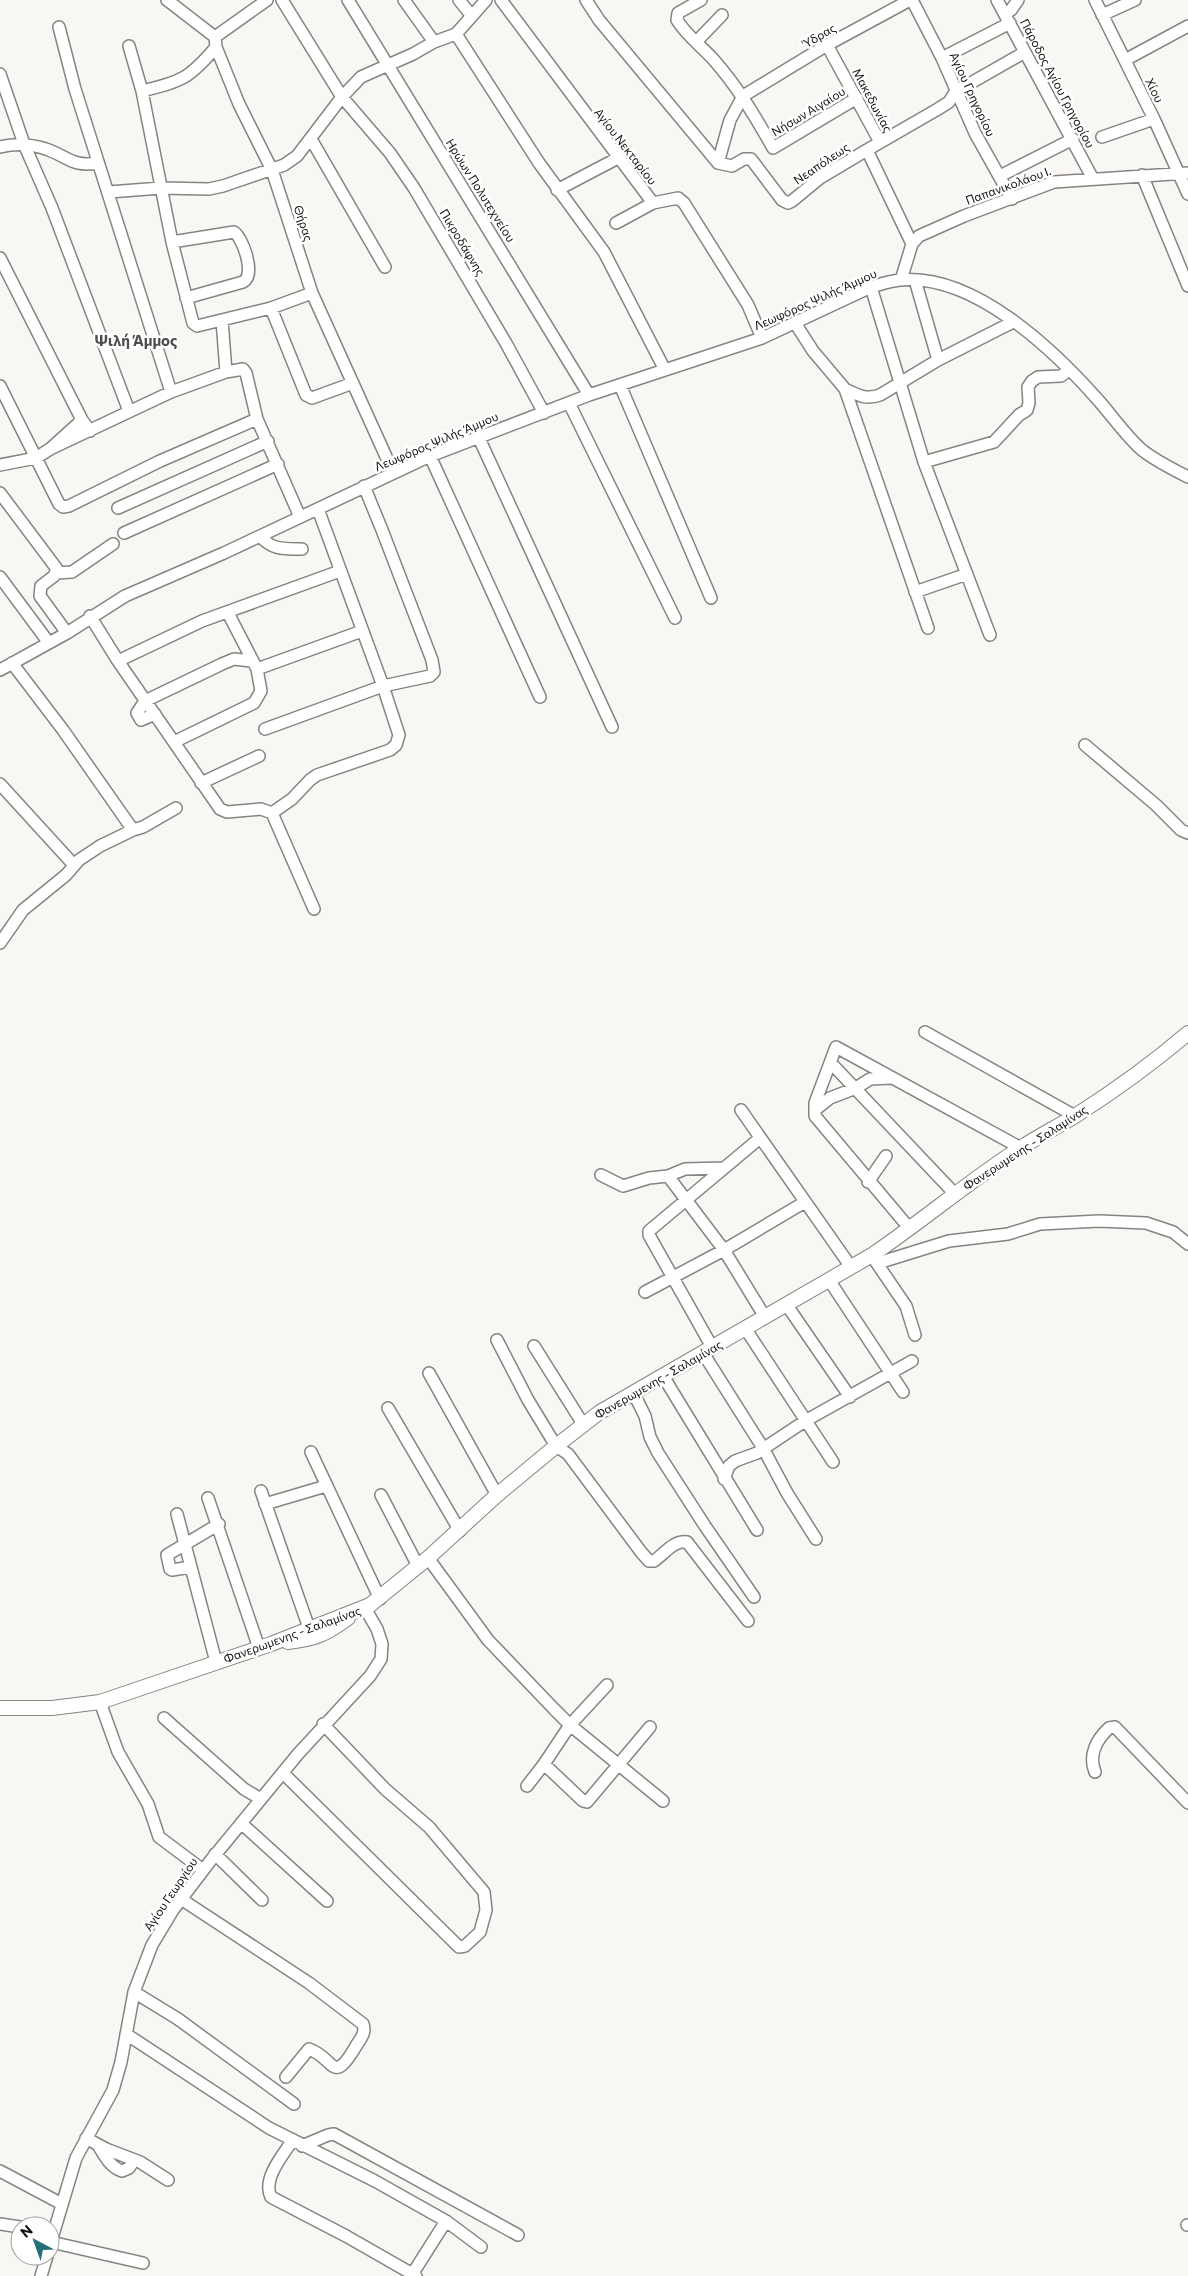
<svg xmlns="http://www.w3.org/2000/svg" width="1188" height="2276" viewBox="0 0 1188 2276" font-family="Commissioner,sans-serif">
<rect width="100%" height="100%" fill="#f9f7f4"/>
<g fill="none" stroke-linecap="round" stroke-linejoin="round">
<!-- minor casing -->
<g stroke="#868482" stroke-width="14">
<path id="minor" d="M167,0L215,37L216,47L239,104L272,170L312,293L393,472
M282,0L342,97L390,153L414,188L507,345L544,413
M348,0L589,395
M404,0L434,42
M459,0L471,15
M501,0L653,203L678,198L684,203L748,305L762,338
M586,0L599,20L718,163L732,166L744,159H751L782,200L788,203L792,201L820,178L867,150
M701,0L678,13L677,20C686,35 701,46 713,59C737,86 755,116 773,148L857,98
M912,0L942,58L975,133L1012,199
M997,0L1093,179
M1095,0L1154,119L1188,194
M1005,14L1011,10L1018,0
M1102,15L1135,0
M59,27L75,89L171,392
M456,34L539,163L604,252L665,370
M215,37L267,0
M696,42L722,15
M827,45L880,142
M129,46L142,91L172,242L193,323L197,326L271,308L312,293
M942,58L1010,23
M1125,60L1188,26
M0,74L24,144L52,208L129,411
M142,91C182,81 189,79 216,47
M743,96L827,45L910,0
M1102,137L1154,119
M311,139L385,267
M0,147C17,143 30,144 46,149C69,157 71,167 98,163
M718,163L730,120L743,96
M1142,175L1188,286
M1000,176L1073,139
M557,190L618,158
M109,192L161,188L209,189L223,186L284,165L297,156L342,97L361,77L413,54L434,42L456,34L486,0
M616,223L653,203
M172,242L234,232C243,238 256,275 243,282L186,298
M912,244L867,150L938,109L949,102L955,92L1025,52
M0,258L82,420L90,431
M901,280L912,244L919,236L964,216L1054,182L1188,173
M915,280L938,360
M871,287L924,462L990,635
M271,308L306,395L312,398L353,383
M222,320L226,372
M795,323L813,351L845,389L928,628
M620,385L711,598
M0,386L59,504L63,507L69,506L160,461L257,419
M845,389C857,395 866,400 880,395L938,360L1013,322
M569,403L675,618
M478,436L612,727
M50,449L171,392L226,372L243,369L246,373L257,419L300,517
M430,456L540,697
M924,462L994,442L1019,415L1027,410L1029,403L1028,387L1032,381L1038,377L1061,376L1069,370
M0,465L36,458L50,449L82,420
M0,493L57,569L54,576L41,586L40,596L67,633
M118,508L268,441
M124,533L278,464
M260,536C272,550 284,549 302,549
M56,573L72,572L113,544
M0,577L49,643
M915,592L967,574
M90,616L118,661L220,809L227,812L261,809L272,813L314,909
M118,661L202,621L340,571
M12,663L63,730L133,830
M257,669L362,631
M0,670L67,633L125,596L224,553L430,456L589,395L762,338L871,287C881,284 890,281 900,280C974,273 1054,350 1099,401C1113,417 1126,436 1142,450C1156,461 1172,469 1188,477
M155,714L141,720L137,713L145,701L222,664L234,659L251,661
M265,729L383,686L430,676L434,672L432,660L382,530L364,486
M174,742L254,703L261,691L257,669L228,613
M1085,745L1156,805L1181,830L1188,833
M201,783L259,756
M0,784L73,864
M272,813L292,799L310,780L317,775L390,750L396,745L399,735L383,686L318,509
M0,943L23,910L66,875L79,860L100,846L133,830L143,827L176,808
M925,1032L1075,1116
M831,1063L954,1193
M741,1110L851,1267
M815,1110L830,1098L856,1088L870,1079L891,1078
M601,1175L623,1186L649,1178L668,1176L685,1169L724,1168
M668,1176L724,1250L765,1317
M868,1182L886,1156
M910,1229L815,1116V1103L836,1047L1021,1148
M874,1259L906,1306L915,1335
M878,1263L949,1241L1008,1234L1040,1224L1099,1221L1146,1223L1173,1232L1188,1244
M829,1280L903,1392
M645,1292L724,1250L805,1202
M786,1304L850,1397
M745,1328L833,1462
M497,1340L528,1400L556,1446L568,1454L641,1552L649,1561H654C664,1554 674,1540 687,1542L748,1621
M534,1346L583,1424
M712,1347L649,1235V1231L760,1138
M703,1353L763,1448L787,1493L816,1539
M429,1373L497,1495
M663,1376L757,1530
M633,1392L645,1416L650,1437L658,1453L705,1526L754,1597
M388,1408L460,1531
M311,1452L380,1599
M724,1479L729,1466L735,1461L757,1453L805,1421L912,1361
M261,1491L309,1628
M381,1495L418,1566
M208,1498L259,1648
M265,1504L326,1486
M177,1514L216,1662
M428,1558L488,1640L554,1709L570,1725L663,1801
M191,1567L172,1570L170,1569L167,1555L219,1524
M100,1702L118,1752L148,1804L159,1837L203,1870
M164,1718L244,1789L261,1799
M544,1764L583,1801L587,1802L650,1727
M1095,1772C1088,1755 1097,1739 1109,1728L1115,1727L1188,1803
M283,1773L459,1947L465,1946L480,1932L486,1910L484,1892L429,1827L385,1789L323,1724
M527,1786L544,1764L570,1725L607,1685
M241,1823L327,1901
M215,1854L262,1900
M181,1899L309,1983L363,2024C366,2033 361,2038 356,2046C332,2087 335,2058 309,2049L286,2077
M134,1992L178,2019L294,2104
M126,2034L269,2128L375,2181L446,2221L481,2247
M86,2138L106,2149L140,2162L168,2180
M292,2141C283,2155 262,2179 271,2197L346,2236L416,2276
M98,2145C104,2155 110,2167 122,2171L129,2168L134,2160
M302,2146L328,2135L334,2134L518,2235
M0,2171L62,2204
M0,2224L20,2227
M1187,2225H1188
M51,2242L143,2263
M50,2245L76,2158L113,2090L121,2062L134,1992L152,1945L173,1910L211,1860L298,1754L370,1676L381,1659L382,1644L377,1629L365,1608
M413,2273L446,2221
M41,2276L47,2256"/>
</g>
<!-- major casing -->
<g stroke="#868482" stroke-width="16">
<path id="major" d="M288,1642C316,1639 326,1634 348,1618
M0,1708H52L100,1702L271,1644L370,1605L428,1558L497,1495L556,1446L600,1412L872,1255C922,1221 968,1182 1019,1149C1037,1137 1057,1127 1075,1116C1114,1091 1153,1063 1188,1033"/>
</g>
<!-- minor -->
<use href="#minor" stroke="#fff" stroke-width="11"/>
<!-- major -->
<use href="#major" stroke="#fff" stroke-width="14"/>
</g>
<g text-anchor="middle" dominant-baseline="central" stroke-width="5" stroke-linejoin="round" paint-order="stroke">
<!-- street labels -->
<g font-size="12" fill="#121110" stroke="#fff">
<text transform="translate(819 35) rotate(-30)">Ύδρας</text>
<text transform="translate(1058 83) rotate(62)">Πάροδος Αγίου Γρηγορίου</text>
<text transform="translate(1155 90) rotate(64)">Χίου</text>
<text transform="translate(973 94) rotate(65)">Αγίου Γρηγορίου</text>
<text transform="translate(873 100) rotate(62)">Μακεδωνίας</text>
<text transform="translate(808 111) rotate(-31)">Νήσων Αιγαίου</text>
<text transform="translate(626 146) rotate(52)">Αγίου Νεκταρίου</text>
<text transform="translate(821 163) rotate(-34)">Νεαπόλεως</text>
<text transform="translate(1008 185) rotate(-20)">Παπανικολάου Ι.</text>
<text transform="translate(481 190) rotate(58)">Ηρώων Πολυτεχνείου</text>
<text transform="translate(304 223) rotate(72)">Θήρας</text>
<text transform="translate(463 242) rotate(59)">Πικροδάφνης</text>
<text transform="translate(815 299) rotate(-24)">Λεωφόρος Ψιλής Άμμου</text>
<text transform="translate(436 441) rotate(-23)">Λεωφόρος Ψιλής Άμμου</text>
<text transform="translate(1025 1147) rotate(-33)">Φανερωμενης - Σαλαμίνας</text>
<text transform="translate(658 1379) rotate(-30)">Φανερωμενης - Σαλαμίνας</text>
<text transform="translate(292 1634) rotate(-20)">Φανερωμενης - Σαλαμίνας</text>
<text transform="translate(170 1894) rotate(-56)">Αγίου Γεωργίου</text>
</g>
<!-- quarter labels -->
<g font-size="15" font-weight="bold" fill="#4e4d4b" stroke="#fff">
<text x="136" y="340">Ψιλή Άμμος</text>
</g>
</g>
<!-- north arrow -->
<g transform="translate(35 2241) rotate(319)"><circle r="24" fill="#ffffff" stroke="#a0a09f"/>
<path d="M0-4L9 19L0 12L-9 19Z" fill="#256d79"/>
<text y="-8" font-size="14" font-weight="bold" text-anchor="middle" fill="#121110">N</text>
</g>
</svg>
